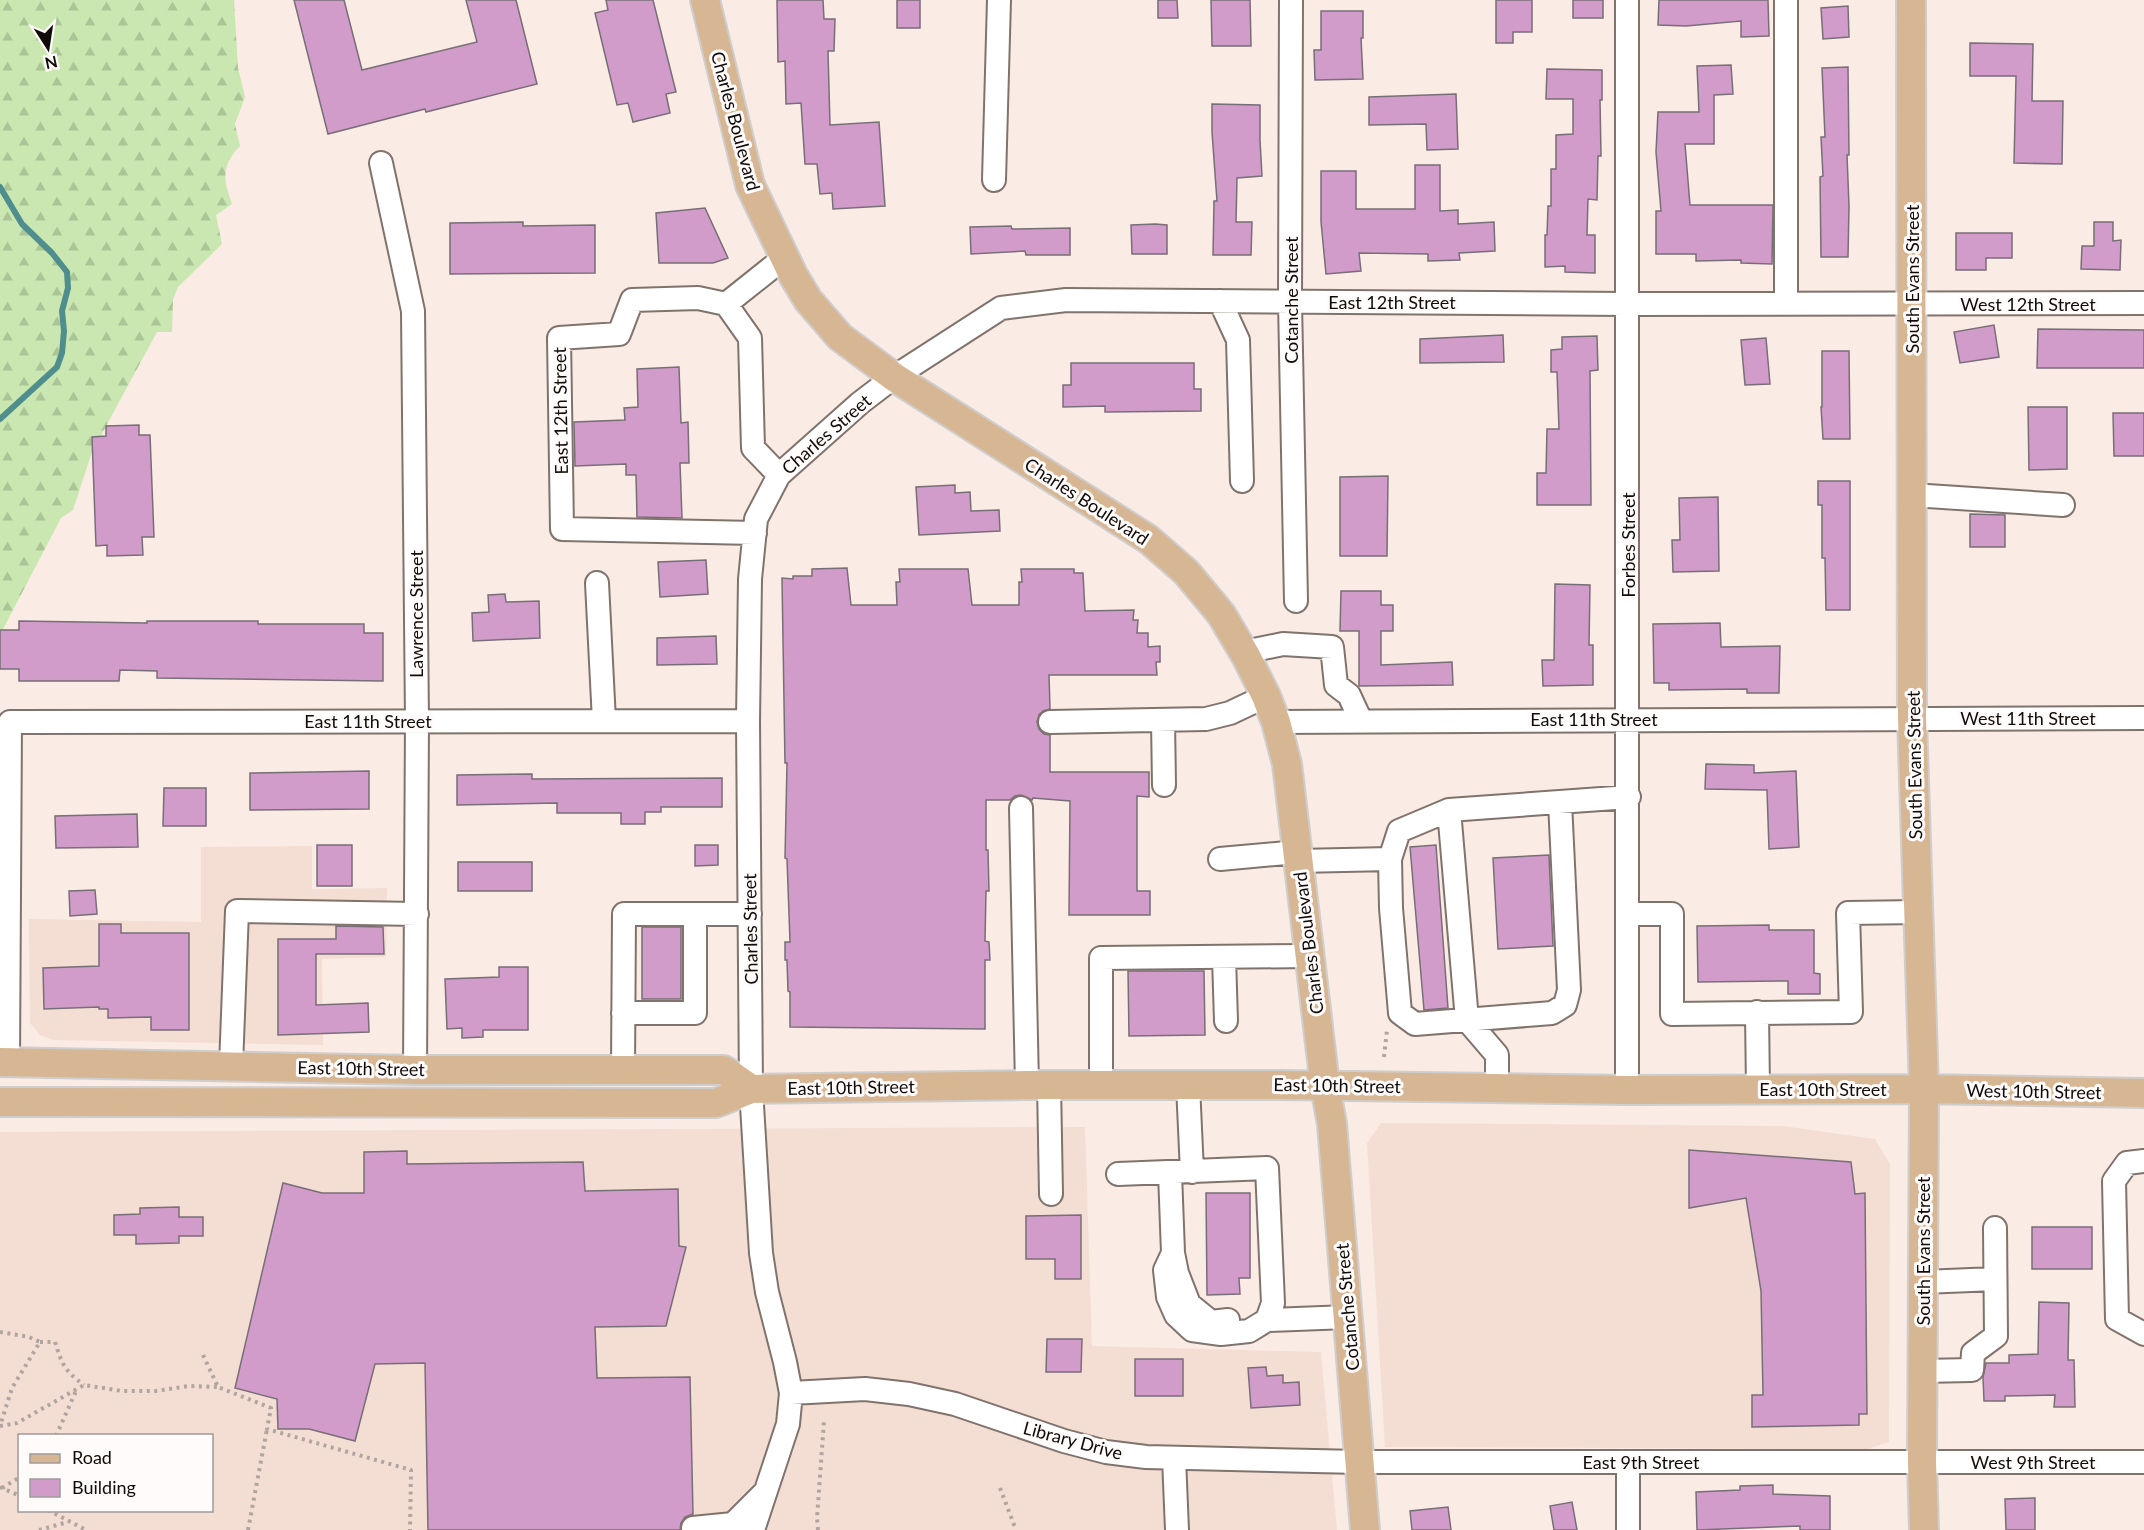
<svg xmlns="http://www.w3.org/2000/svg" width="2144" height="1530" viewBox="0 0 2144 1530" font-family="Lato,sans-serif">
<defs>
<pattern id="forest-firs" width="22" height="20" patternUnits="userSpaceOnUse" patternTransform="scale(1.5)"><rect width="22" height="20" fill="#cae7b1"/><path d="M5 1l3.5 6h-7zM16 11l3.5 6h-7z" fill="#acc597"/></pattern>
</defs>
<rect width="100%" height="100%" fill="#faebe4"/>
<!-- built -->
<path fill="#f4ded4" fill-rule="evenodd" d="M312,846V889L387,888L386,957L322,959L323,1045L53,1040L40,1035L30,1023L29,919L201,922V847Z
M1381,1123L1783,1126L1875,1139L1890,1164L1889,1442L1868,1449L1385,1447L1367,1143Z
M1085,1127L1092,1346L1321,1352L1337,1530H0V1132ZM20,1436H212V1510H20Z"/>
<!-- forest -->
<path fill="url(#forest-firs)" d="M0,0H234L238,68L245,97L235,124L240,146C221,166 223,179 232,204L216,215L222,244L178,287L173,299L172,332H157L92,452L73,510L61,518L0,635Z"/>
<g fill="none" stroke-linecap="round" stroke-linejoin="round">
<!-- stream -->
<path stroke="#508e8d" stroke-width="6" d="M0,187L22,224L52,253L67,272L68,288L62,311L64,331L62,353L57,367L0,419"/>
</g>
<!-- building -->
<path fill="#d19cca" stroke="#786e77" stroke-width="1.5" d="M294,0H344L362,70L477,42L466,0H516L537,84L426,112L425,109L328,134Z
M606,0H653L676,92L666,94L670,113L633,122L628,103L617,105L595,13L608,10Z
M777,0H823L824,19H835L834,51H828L830,125L879,122L885,206L833,209L832,193L820,194L817,164H805L801,103L786,104L785,61L778,62Z
M897,0H920V28H897Z
M1158,0H1177L1178,18H1158Z
M1211,0H1250L1251,46H1212Z
M1496,0H1532V32H1513V43H1496Z
M1573,0H1603V18H1573Z
M1659,0H1768L1769,36L1741,37V21L1686,26L1658,25Z
M1848,6L1849,37L1823,39L1821,8Z
M1321,11H1363V38H1361L1363,79L1315,80L1314,50H1321Z
M1970,43L2033,44L2032,101H2063L2062,164L2014,163L2016,76H1970Z
M1731,65L1733,94L1714,95V144H1685L1690,205H1773L1772,264L1741,263V260L1696,261V254H1656V211H1661L1656,152L1658,112H1699L1697,66Z
M1848,67L1849,155H1847L1849,206L1848,257H1821L1820,177L1823,176L1821,137H1825L1822,68Z
M1547,69L1602,70V100H1600L1601,156H1598L1597,200L1588,199L1587,235H1595V273L1565,272V266L1545,267V235H1547L1548,206H1551V169H1556V135L1573,134V99H1546Z
M1456,94L1458,149L1427,150L1426,124L1369,125V97Z
M1212,104L1260,105V140L1262,176L1237,178L1236,222H1252L1251,255H1213L1214,201H1217L1212,132Z
M1415,165H1440V211L1458,210V224L1494,222L1495,251L1459,253L1460,260L1428,261V254L1359,253L1361,271L1326,274L1321,222V171H1356V209H1415Z
M705,208L728,258L713,263H659L656,213Z
M523,222V226L595,225V273L450,274V223Z
M2094,222H2113V241L2121,240L2120,270L2081,269L2082,246H2094Z
M1155,224L1167,225V254H1132L1131,225Z
M1011,226L1012,229L1070,228V255H1026L1025,251L971,254L970,227Z
M1956,233H2012V258H1986V270H1956Z
M1994,325L1999,357L1960,363L1954,332Z
M2038,329L2144,330V368H2037Z
M1503,335L1504,362L1420,363V339Z
M1597,336L1598,370L1590,371L1591,505H1537V473H1546L1547,429H1559L1557,372H1551V350L1562,349V337Z
M1766,338L1770,384L1745,385L1741,340Z
M1822,351H1849L1850,439H1823L1821,407H1822Z
M1071,363H1194V389H1201V411L1105,412V406L1063,407V385H1071Z
M679,367L681,423L688,422L689,463H680L682,518L637,517L636,475H626V464L575,466L574,422L625,420L624,408L638,407L637,369Z
M2028,407H2067V469L2029,470Z
M2113,413H2144V456H2114Z
M139,425V435H150L154,537H142L143,555L107,556V545L96,546L92,437L106,436V426Z
M1388,476L1387,556H1340V477Z
M1818,481H1850V610H1826L1825,558H1822V505H1818Z
M955,485V493L970,492L971,511L999,510L1000,531L919,535L916,487Z
M1718,497L1719,571L1673,572L1672,540H1680L1679,498Z
M1970,514L2005,515V547H1970Z
M706,560L708,594L660,597L658,562Z
M847,568L851,605H897L896,582H900L899,569H968L972,605H1019V582H1022L1021,569H1074V573H1083L1085,611L1134,610L1133,620H1138L1137,633H1148V647L1160,646V662H1156L1157,675H1049L1050,709L1043,711L1039,715L1037,722L1039,729L1044,734L1050,735V772H1149V797L1137,796V891H1150V915H1069L1070,801L1033,798L1032,800L1021,795L1015,796L1010,800H986V850H988L989,891H986L985,941L989,942L990,960H985V1029L790,1027V992L788,991L787,960H785V942H790L787,859L785,858L787,763H785L782,578L793,579V576H812V569Z
M1555,584L1590,585L1589,645H1593V685L1543,686L1542,660H1554Z
M1341,591H1381V605H1393V631H1381V665L1452,662L1453,685L1359,686V631H1340Z
M505,594L506,602L539,601L540,638L473,641L472,613L489,612L488,595Z
M19,621L147,623V621H258V624H364V633H383V681L157,678V671L120,670L119,681H19V669H0V630H19Z
M1720,623L1721,647L1780,646L1779,693H1747V689L1669,690V683H1654L1653,624Z
M716,636L717,664L657,665V638Z
M1706,764L1754,765V773L1796,771L1799,847L1769,849L1767,790L1705,789Z
M369,771V809L250,810V773Z
M532,774V779L722,778V807H661V812H645V824H621V813H557V803L457,805V775Z
M164,788H206V826H163Z
M137,814L138,847L56,848L55,816Z
M317,845H352V886H317Z
M695,845H718V865L695,866Z
M1436,845L1448,1008L1424,1010L1410,847Z
M1549,855L1553,946L1498,949L1493,858Z
M458,862H532V891H458Z
M95,890L97,914L70,916L69,891Z
M99,924H121V933H189V1030H151V1017L108,1018V1009H99V1007L44,1009L43,968L99,966Z
M1769,925V930H1814V973L1820,974V994H1788V981L1698,982L1697,926Z
M336,926L383,927L384,954H316V1005L368,1003L369,1032L278,1035V939H336Z
M642,927H681V999H642Z
M499,967H528V1030H483V1037L462,1038V1028L447,1029L445,979L499,977Z
M1128,971H1204L1205,1035L1129,1036Z
M1689,1150L1851,1162L1855,1194L1865,1193L1867,1414H1859V1425L1752,1427V1395H1763L1761,1291L1746,1198L1689,1208Z
M407,1151V1164L583,1162L585,1191L678,1189L679,1246L686,1247L666,1326L595,1327L597,1378L690,1377L693,1514L685,1517L681,1523L680,1530H428L425,1363L375,1364L355,1441L309,1429H278L277,1399L235,1388L283,1183L322,1193H364V1152Z
M1206,1193H1250V1278H1239L1240,1294L1207,1295Z
M179,1207V1217H203V1236H179V1243L136,1244V1235H114V1215L140,1214V1208Z
M1081,1215V1279H1055V1259H1026V1216Z
M2032,1227H2092V1269H2032Z
M2039,1302L2069,1303L2068,1360H2074L2075,1407H2054L2055,1395L2005,1396V1401H1984L1983,1377L1986,1363H2009V1355L2038,1354Z
M1047,1339H1082L1081,1372H1046Z
M1135,1359H1183V1396H1135Z
M1266,1367L1267,1376L1283,1375V1383L1299,1382L1300,1405L1251,1408L1248,1368Z
M1773,1485V1494L1830,1496V1530H1800V1526L1697,1530L1696,1492L1740,1490V1486Z
M2035,1498V1530H2006L2005,1499Z
M1572,1502L1577,1530H1554L1550,1506Z
M1448,1507L1451,1530H1412L1410,1511Z"/>
<g fill="none" stroke-linecap="round" stroke-linejoin="round">
<!-- minor casing -->
<g stroke="#80736d" stroke-width="26">
<path id="minor" d="M1291,0L1290,302L1296,601
M381,163L413,311L417,721L415,1070
M994,180L999,0
M1220,301L1238,340L1242,481
M1786,303V0
M726,304L785,257
M1912,495L2063,505
M755,533L562,529L559,338L619,334L632,300L698,298L726,304L750,338L753,448L779,475
M597,583L604,721
M1244,652L1283,644L1332,647L1336,685L1349,695L1361,721
M1163,720L1164,785
M1050,722L1206,719L1230,713L1266,696
M1276,722L2144,718
M1021,808L1027,1085
M1449,810L1467,1020L1497,1055V1088
M1220,859L1297,852
M1390,859L1391,908L1400,1013L1415,1024L1552,1013L1565,1005L1569,990L1560,802
M1298,861L1390,859L1399,831L1449,810L1629,797
M695,914H750
M1627,914H1672V1014L1851,1012L1848,913L1918,912
M1224,957L1226,1021
M1757,1012L1758,1089
M8,1062L10,722L748,721
M231,1066L237,911L417,914
M623,1070L624,914H695V1013H623
M1049,1084L1051,1194
M1101,1084V958L1309,956
M1188,1085L1192,1172
M1627,1090V0
M2144,1161L2127,1163L2114,1181L2117,1319L2144,1334
M1170,1173L1173,1253L1177,1273L1189,1304L1211,1322L1228,1320
M1118,1174L1267,1168L1273,1303L1267,1320L1249,1331L1221,1334L1192,1330L1176,1315L1168,1297L1165,1270L1173,1253
M1923,1282L1995,1279
M1267,1320L1348,1317
M1922,1371L1972,1370L1973,1353L1996,1336L1995,1228
M791,1393L865,1389L909,1394L955,1404L1064,1441L1106,1452L1146,1457L1359,1462H2144
M1174,1458L1177,1530
M1628,1462V1530
M693,1528L733,1524L764,1493
M753,1530L788,1424L791,1393L785,1362L767,1292L761,1253L751,1089L748,721L750,579L756,519L779,475L860,403L894,377L1001,308L1066,300L1628,304L2144,303"/>
</g>
<!-- major casing -->
<g stroke="#cfcece" stroke-width="32">
<path id="major" d="M705,0L750,185L793,275L808,300L840,337L894,377L1148,539L1186,572L1221,614L1246,656L1266,696L1276,722L1287,764L1325,1086L1332,1124L1365,1530
M1911,0L1912,718L1924,1089L1922,1462L1924,1530
M0,1062L415,1070H724L751,1089
M0,1102L716,1103L751,1089L1027,1085H1281L1627,1090L1924,1089L2144,1093"/>
</g>
<!-- path -->
<path stroke="#b0a59f" stroke-width="4" stroke-dasharray="3 4.5" stroke-linecap="butt" d="M1384,1057L1387,1030
M0,1332L29,1337L40,1342L12,1388L0,1426
M40,1342H55C62,1365 65,1371 84,1385
M203,1355L218,1387L271,1408L267,1429L411,1470L410,1530
M0,1426L17,1423L84,1385L122,1391H156L189,1386L218,1387
M56,1436L76,1391
M0,1487L20,1496
M2,1488L20,1477
M1000,1488L1016,1530
M48,1510L86,1530
M39,1530L68,1522
M248,1530L267,1429
M818,1530L817,1518L824,1421"/>
<!-- minor -->
<use href="#minor" stroke="#fff" stroke-width="22"/>
<!-- major -->
<use href="#major" stroke="#d7b694" stroke-width="28"/>
</g>
<g text-anchor="middle" dominant-baseline="central" stroke-width="6" stroke-linejoin="round" paint-order="stroke">
<!-- street labels -->
<g font-size="18" fill="#0f0b09" stroke="#fefbfa">
<text transform="translate(736 121) rotate(75)">Charles Boulevard</text>
<text transform="translate(1912 279) rotate(-90)">South Evans Street</text>
<text transform="translate(1291 300) rotate(-90)">Cotanche Street</text>
<text x="1392" y="302">East 12th Street</text>
<text x="2028" y="304">West 12th Street</text>
<text transform="translate(560 411) rotate(-91)">East 12th Street</text>
<text transform="translate(826 434) rotate(-41)">Charles Street</text>
<text transform="translate(1087 501) rotate(33)">Charles Boulevard</text>
<text transform="translate(1628 545) rotate(-90)">Forbes Street</text>
<text transform="translate(416 614) rotate(-90)">Lawrence Street</text>
<text x="2028" y="718">West 11th Street</text>
<text x="1594" y="719">East 11th Street</text>
<text x="368" y="721">East 11th Street</text>
<text transform="translate(1914 765) rotate(-91)">South Evans Street</text>
<text transform="translate(750 929) rotate(-91)">Charles Street</text>
<text transform="translate(1308 943) rotate(-97)">Charles Boulevard</text>
<text transform="translate(361 1068) rotate(1)">East 10th Street</text>
<text transform="translate(1337 1085) rotate(1)">East 10th Street</text>
<text transform="translate(851 1087) rotate(-1)">East 10th Street</text>
<text x="1823" y="1089">East 10th Street</text>
<text transform="translate(2034 1091) rotate(1)">West 10th Street</text>
<text transform="translate(1923 1251) rotate(-90)">South Evans Street</text>
<text transform="translate(1347 1307) rotate(-95)">Cotanche Street</text>
<text transform="translate(1073 1440) rotate(15)">Library Drive</text>
<text x="1641" y="1462">East 9th Street</text>
<text x="2033" y="1462">West 9th Street</text>
</g>
</g>
<!-- legend -->
<rect x="18" y="1434" width="195" height="78" fill="#fefbfa" stroke="#9e9b9a" stroke-width="1.5"/>
<rect x="30" y="1454" width="30" height="9" fill="#d7b694" stroke="#9e9b9a" stroke-width="1.5"/>
<text x="72" y="1464" font-size="18" fill="#0f0b09">Road</text>
<rect x="30" y="1479" width="30" height="18" fill="#d19cca" stroke="#9e9b9a" stroke-width="1.5"/>
<text x="72" y="1494" font-size="18" fill="#0f0b09">Building</text>
<!-- north arrow -->
<g transform="translate(48 48) rotate(168)" stroke="#fefbfa" stroke-width="4.5" paint-order="stroke">
<path d="M0-4.5L10 22L0 15L-10 22Z" fill="#0f0b09"/>
<text y="-9" font-size="16" font-weight="bold" text-anchor="middle" fill="#0f0b09">N</text>
</g>
</svg>
